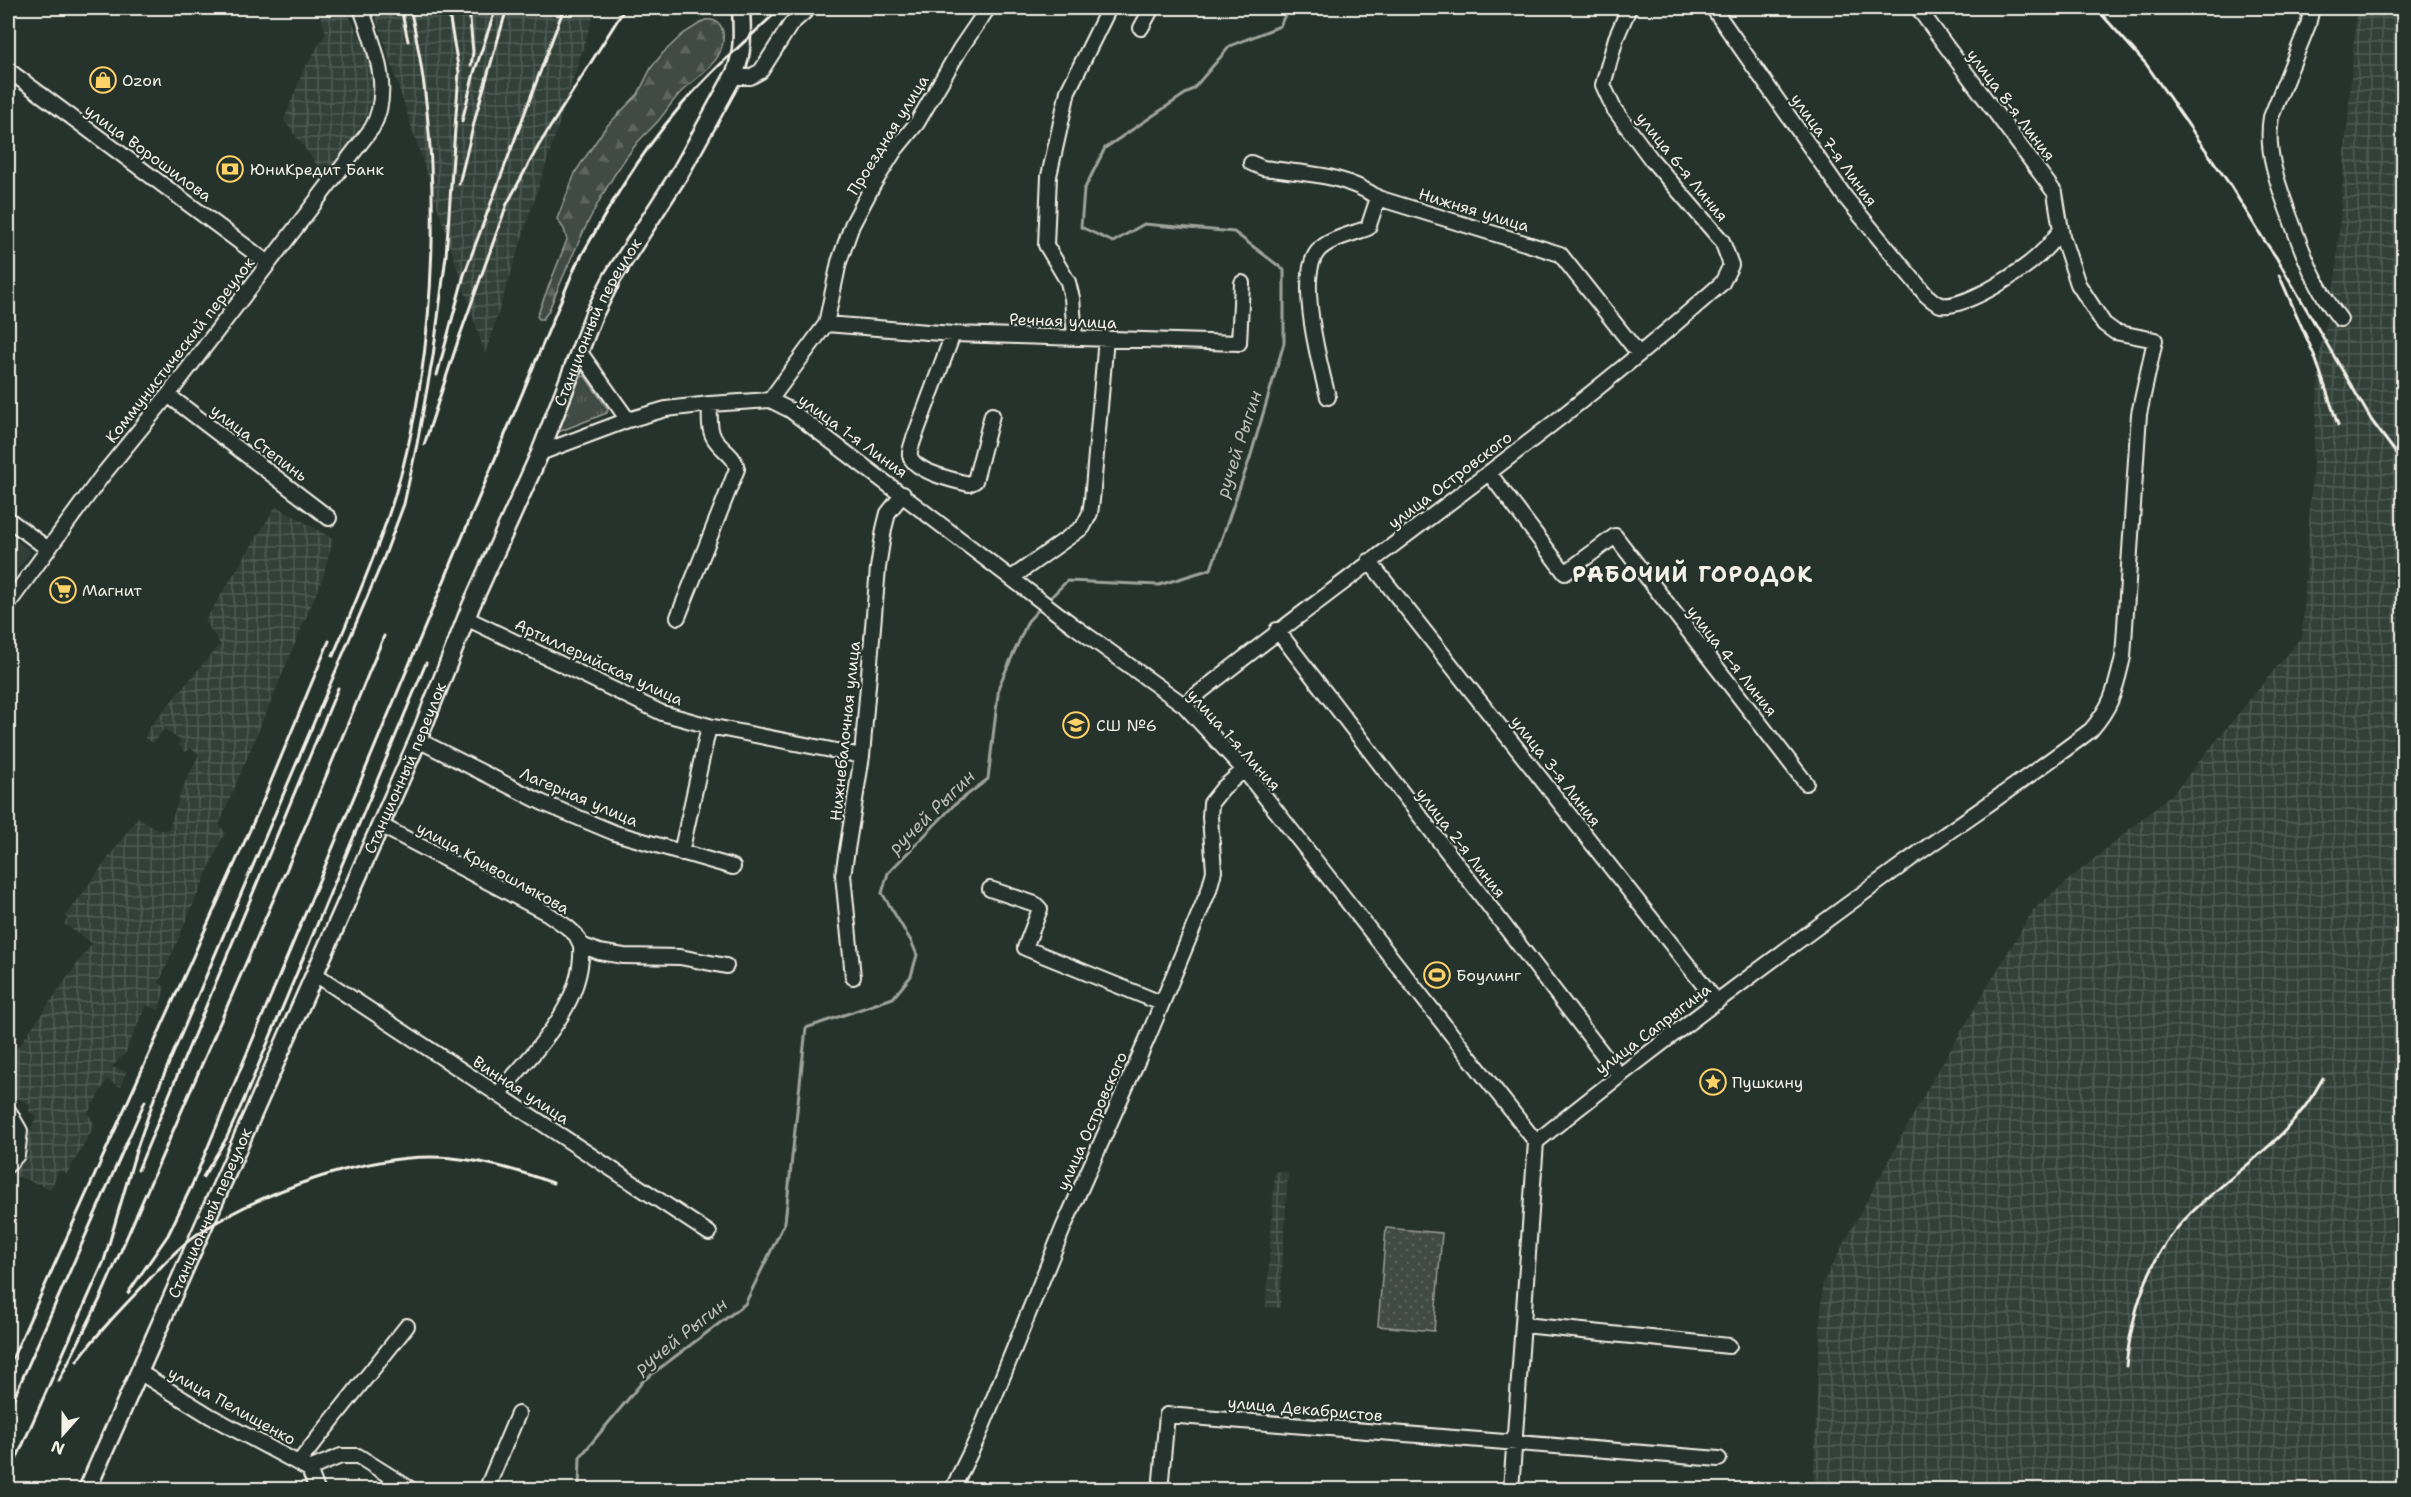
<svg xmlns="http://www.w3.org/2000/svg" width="2411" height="1497" viewBox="0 0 2411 1497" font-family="'Shantell Sans',sans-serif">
<defs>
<pattern id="industrial-grid" width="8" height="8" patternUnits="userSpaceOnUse" patternTransform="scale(1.5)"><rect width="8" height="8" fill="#333f39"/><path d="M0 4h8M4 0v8" fill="none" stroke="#515b56"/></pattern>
<pattern id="grass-tufts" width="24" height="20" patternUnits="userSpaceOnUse" patternTransform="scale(1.5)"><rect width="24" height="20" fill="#414b45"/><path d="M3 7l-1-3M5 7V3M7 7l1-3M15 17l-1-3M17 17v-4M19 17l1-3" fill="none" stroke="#5d6560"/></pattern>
<pattern id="forest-firs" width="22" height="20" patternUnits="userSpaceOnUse" patternTransform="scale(1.5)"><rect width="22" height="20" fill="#414b45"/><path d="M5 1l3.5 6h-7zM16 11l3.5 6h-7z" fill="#5d6560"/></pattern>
<pattern id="park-dots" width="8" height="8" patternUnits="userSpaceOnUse" patternTransform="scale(1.5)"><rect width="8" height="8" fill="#414b45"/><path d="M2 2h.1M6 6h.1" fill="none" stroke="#5d6560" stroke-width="1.8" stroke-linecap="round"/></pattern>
</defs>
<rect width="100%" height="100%" fill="#26332d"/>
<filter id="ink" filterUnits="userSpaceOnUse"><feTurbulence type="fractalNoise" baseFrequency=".0167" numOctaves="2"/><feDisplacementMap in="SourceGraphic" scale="12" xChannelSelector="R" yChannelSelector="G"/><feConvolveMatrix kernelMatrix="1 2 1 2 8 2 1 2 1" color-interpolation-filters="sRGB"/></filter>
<g filter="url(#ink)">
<!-- built -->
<path fill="#333f39" d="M8,533L31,552L8,582Z"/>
<!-- industrial -->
<path fill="url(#industrial-grid)" d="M320,8H345L369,55L373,96L366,117L328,180L284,120L303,71L326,33L318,10Z
M373,8H596L485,354Z
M2362,8H2403V1489L1813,1490L1822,1284L1931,1082L2033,910L2175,791L2302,636L2320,350L2335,282L2356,13Z
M276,506L333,539L323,577L219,825L225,832L159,983L165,987L159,1010L146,1005L125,1054L111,1067L126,1071L121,1087L107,1080L88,1113L95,1125L67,1174L59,1170L51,1189L13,1175L36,1116L29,1111L31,1105L8,1093V1061L92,943L64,924L67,919L66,916L138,817L159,831L169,829L180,794L199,754L190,748L186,752L178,745L181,741L164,729L153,743L145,738L148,729L220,644L205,621Z
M1275,1171L1288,1172L1280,1308L1266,1307Z"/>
<!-- grass -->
<path fill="url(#grass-tufts)" stroke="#9a9e96" stroke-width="1.5" d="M585,376L608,409L607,413L558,432L556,430L577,380L579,377Z"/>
<!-- forest -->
<path fill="url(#forest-firs)" stroke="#9a9e96" stroke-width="1.5" d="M705,20C727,18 726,41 718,56C712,67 692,82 682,91C673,100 667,110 659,120C652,128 644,135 637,143C597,193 573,254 548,312L543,319H539L537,316L567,240L564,229L557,219L576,171L605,128L638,94L651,68L663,53L683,34Z"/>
<!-- park -->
<path fill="url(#park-dots)" stroke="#9a9e96" stroke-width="1.5" d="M1386,1228L1442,1233L1434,1331L1378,1326Z"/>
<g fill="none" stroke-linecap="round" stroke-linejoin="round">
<!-- stream -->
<path stroke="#9fa39b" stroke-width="3" d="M1048,600L1067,581L1159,585L1211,569L1250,458L1284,343V270L1234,232L1144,224L1113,242L1081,227L1084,190L1105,148L1194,88L1230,46L1280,26L1288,8
M579,1490L580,1457L644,1380L745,1304L785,1222L806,1028L893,998L911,976L917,955L911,941L882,893L888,873L954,805L988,779L999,686L1028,621L1041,607"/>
<!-- minor casing -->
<g stroke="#f4f1e8" stroke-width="18">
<path id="minor" d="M1713,8L1845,197L1926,295C1931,299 1935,304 1941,305C1965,309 2027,269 2043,251C2050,245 2055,237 2061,230
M2312,8L2308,25L2271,117C2265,153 2279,187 2291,220C2304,256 2316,289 2340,319
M1141,28L1152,8
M8,70L268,263
M733,77H750L761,71L791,24L809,8
M1251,163L1263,168C1305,174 1342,173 1378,198L1560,254L1639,354
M826,324L953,334L1239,343L1242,283
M953,334L913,441C912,445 909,451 910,455C912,471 956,481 969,484L975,481L992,415
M1075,337L1072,298L1068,282L1046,245L1049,176L1068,91L1109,8
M579,351L628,420L666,409L710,404L770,400L790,410L1074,626L1184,705L1244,770L1536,1142
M168,395L329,518
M1328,397C1320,366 1296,277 1318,251C1328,239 1353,234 1368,228L1378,198
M770,400L826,324L839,262L852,225L873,185L895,150L917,123L960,49L988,8
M540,453L628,420
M1489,473L1565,573L1615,536L1806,783
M8,519L48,549
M1369,561L1717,1002
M1013,577L1083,527L1090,513L1092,500L1106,338
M8,604L102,476L168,395L372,128C393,90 374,46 361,8
M678,617L737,469C735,455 721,450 714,438C708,428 710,415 710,404
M466,618L662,713L709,726L862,756
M1277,630L1619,1075
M1184,705C1362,563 1552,435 1722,283L1731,265L1722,241L1651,159L1614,109L1603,85L1616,38L1629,8
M418,740L543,803L615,833L733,867
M380,825L547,913L567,927L576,935L581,945L599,952L624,956L680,957L726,966
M681,853L709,726
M990,889L1035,904L1040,909L1025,948L1161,1003
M315,974L709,1233
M853,977L843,875L862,756L878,568L884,529L888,513L903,494
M498,1094C534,1052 585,1004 581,945
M8,1110L20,1131L17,1155L8,1165
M1524,1325L1729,1346
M139,1372L210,1416L309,1469L341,1456H358L412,1490
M299,1462L407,1326
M309,1469L317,1490
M486,1490L518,1414
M952,1490L978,1437L1064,1226L1148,1037L1209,890L1214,871L1210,817L1211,803L1223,788L1244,770
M1160,1490L1167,1415L1719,1459
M1511,1490L1536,1142C1656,1045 1781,953 1906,862C1967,818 2031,776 2091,730C2113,704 2115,690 2123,657L2139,414L2155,340L2115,332L2104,324L2078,284L2062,236L2055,193L1918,8"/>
</g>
<!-- major casing -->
<g stroke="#f4f1e8" stroke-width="21">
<g id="major">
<path id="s1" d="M87,1490L418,740L471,606L540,453L594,314L613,277L680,173L735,73C744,50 742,31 741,8"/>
</g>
</g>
<!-- minor -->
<use href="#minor" stroke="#26332d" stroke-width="14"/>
<!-- major -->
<use href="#major" stroke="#26332d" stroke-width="16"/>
<!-- rail -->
<path stroke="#f4f1e8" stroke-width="3" d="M401,8L408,41
M469,8L473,52L471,65
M2096,8L2146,64L2230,185L2262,237L2276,257L2372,421L2404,464
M462,121L474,73L496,8
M459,184L477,111L507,8
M2279,275L2315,357L2338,425
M437,375L464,275L564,8
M424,445L459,338L507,204L539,145L625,8
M333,656C355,603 378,550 395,495C439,351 444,154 410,8
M138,1170L338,688
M203,1177L226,1139L246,1095L426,663
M128,1293L168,1235L192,1185L575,267C606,212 638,156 679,108C710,72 746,40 781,8
M77,1361C97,1334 120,1310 143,1286C160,1268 178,1247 199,1233C262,1191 376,1150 452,1158C487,1161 520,1171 553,1183
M2126,1366C2132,1310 2149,1254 2190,1214C2241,1165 2288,1143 2323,1078
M8,1368L262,803L329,641
M59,1381L100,1299L308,820L384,636
M8,1411L145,1101
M8,1478L104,1261L136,1151L155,1096L383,560L404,504L417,444L433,356L446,256L459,72L448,8"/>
</g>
</g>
<!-- icons -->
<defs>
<g id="shop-ring" transform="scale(1.35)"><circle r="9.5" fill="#26332d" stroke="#ffd166" stroke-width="1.5"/><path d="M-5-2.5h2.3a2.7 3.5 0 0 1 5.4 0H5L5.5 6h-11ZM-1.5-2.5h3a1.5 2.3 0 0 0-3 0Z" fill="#ffd166"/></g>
<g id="bank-ring" transform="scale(1.35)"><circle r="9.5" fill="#26332d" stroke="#ffd166" stroke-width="1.5"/><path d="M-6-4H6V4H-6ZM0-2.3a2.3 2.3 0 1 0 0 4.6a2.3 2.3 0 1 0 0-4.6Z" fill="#ffd166"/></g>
<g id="supermarket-ring" transform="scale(1.35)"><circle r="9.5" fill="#26332d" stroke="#ffd166" stroke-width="1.5"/><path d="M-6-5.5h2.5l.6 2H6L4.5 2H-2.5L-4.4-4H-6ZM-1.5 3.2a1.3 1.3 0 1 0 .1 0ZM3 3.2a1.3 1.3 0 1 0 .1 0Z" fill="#ffd166"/></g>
<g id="school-ring" transform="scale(1.35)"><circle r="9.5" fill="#26332d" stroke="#ffd166" stroke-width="1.5"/><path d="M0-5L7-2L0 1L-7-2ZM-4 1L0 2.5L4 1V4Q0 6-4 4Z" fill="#ffd166"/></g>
<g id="stadium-ring" transform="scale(1.35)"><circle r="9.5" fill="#26332d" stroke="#ffd166" stroke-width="1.5"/><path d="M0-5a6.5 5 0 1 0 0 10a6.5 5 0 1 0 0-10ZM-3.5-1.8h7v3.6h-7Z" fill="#ffd166"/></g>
<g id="sight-ring" transform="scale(1.35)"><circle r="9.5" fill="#26332d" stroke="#ffd166" stroke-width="1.5"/><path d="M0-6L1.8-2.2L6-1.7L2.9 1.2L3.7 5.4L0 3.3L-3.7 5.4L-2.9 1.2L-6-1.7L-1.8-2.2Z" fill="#ffd166"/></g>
</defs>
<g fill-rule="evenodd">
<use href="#shop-ring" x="103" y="80"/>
<use href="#bank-ring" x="230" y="169"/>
<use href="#supermarket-ring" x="63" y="590"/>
<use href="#school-ring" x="1076" y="725"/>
<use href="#stadium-ring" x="1437" y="975"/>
<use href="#sight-ring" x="1713" y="1082"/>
</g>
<g text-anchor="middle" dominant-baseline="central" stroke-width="4.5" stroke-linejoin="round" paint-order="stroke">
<!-- poi labels -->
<g font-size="16" fill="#f4f1e8" stroke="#26332d" text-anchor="start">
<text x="122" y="80">Ozon</text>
<text x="250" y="169">ЮниКредит Банк</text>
<text x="82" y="590">Магнит</text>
<text x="1096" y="725">СШ №6</text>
<text x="1456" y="975">Боулинг</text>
<text x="1732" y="1082">Пушкину</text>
</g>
<!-- street labels -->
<g font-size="16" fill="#f4f1e8" stroke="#26332d">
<text transform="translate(2011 105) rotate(53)">улица 8-я Линия</text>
<text transform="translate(888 135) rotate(-58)">Проездная улица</text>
<text transform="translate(1834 150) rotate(54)">улица 7-я Линия</text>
<text transform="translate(148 153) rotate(36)">улица Ворошилова</text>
<text transform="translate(1682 167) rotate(51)">улица 6-я Линия</text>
<text transform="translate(1474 210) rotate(17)">Нижняя улица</text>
<text transform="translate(1063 321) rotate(2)">Речная улица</text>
<text stroke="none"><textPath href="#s1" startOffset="1275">Станционный переулок</textPath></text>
<text transform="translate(180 350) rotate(-52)">Коммунистический переулок</text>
<text transform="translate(853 436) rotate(36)">улица 1-я Линия</text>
<text transform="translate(259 443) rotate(37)">улица Степинь</text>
<text transform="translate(1450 480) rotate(-37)">улица Островского</text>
<text transform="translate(1732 661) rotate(52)">улица 4-я Линия</text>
<text transform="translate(599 662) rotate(25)">Артиллерийская улица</text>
<text transform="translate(845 731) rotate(-84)">Нижнебалочная улица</text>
<text transform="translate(1234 740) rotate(48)">улица 1-я Линия</text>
<text stroke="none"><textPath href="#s1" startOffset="789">Станционный переулок</textPath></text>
<text transform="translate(1556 771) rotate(52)">улица 3-я Линия</text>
<text transform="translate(579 797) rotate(23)">Лагерная улица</text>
<text transform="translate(1461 843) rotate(52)">улица 2-я Линия</text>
<text transform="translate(493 868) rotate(29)">улица Кривошлыкова</text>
<text transform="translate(1653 1029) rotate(-37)">улица Сапрыгина</text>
<text transform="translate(521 1090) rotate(33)">Винная улица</text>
<text transform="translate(1092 1121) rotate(-66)">улица Островского</text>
<text stroke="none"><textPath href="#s1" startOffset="303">Станционный переулок</textPath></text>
<text transform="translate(232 1406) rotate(29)">улица Пелищенко</text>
<text transform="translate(1305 1409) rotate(5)">улица Декабристов</text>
</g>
<!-- water labels -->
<g font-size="18" font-style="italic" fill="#bcbdb5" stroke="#26332d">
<text transform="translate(1239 444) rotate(-72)">ручей Рыгин</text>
<text transform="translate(932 812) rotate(-44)">ручей Рыгин</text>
<text transform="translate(681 1336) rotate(-38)">ручей Рыгин</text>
</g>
<!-- district labels -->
<g font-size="22" font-weight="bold" letter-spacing="1.5" fill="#f4f1e8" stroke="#26332d">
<text x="1693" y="574">РАБОЧИЙ ГОРОДОК</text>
</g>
</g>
<!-- margin -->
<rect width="2411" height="1497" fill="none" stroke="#26332d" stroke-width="30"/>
<rect x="15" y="15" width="2381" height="1467" fill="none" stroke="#f4f1e8" stroke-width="2" filter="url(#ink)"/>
<!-- north arrow -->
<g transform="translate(63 1434) rotate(201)" stroke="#26332d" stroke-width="4.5" paint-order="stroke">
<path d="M0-4.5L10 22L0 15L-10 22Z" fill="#f4f1e8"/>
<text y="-9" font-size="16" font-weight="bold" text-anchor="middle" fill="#f4f1e8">N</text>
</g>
</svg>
